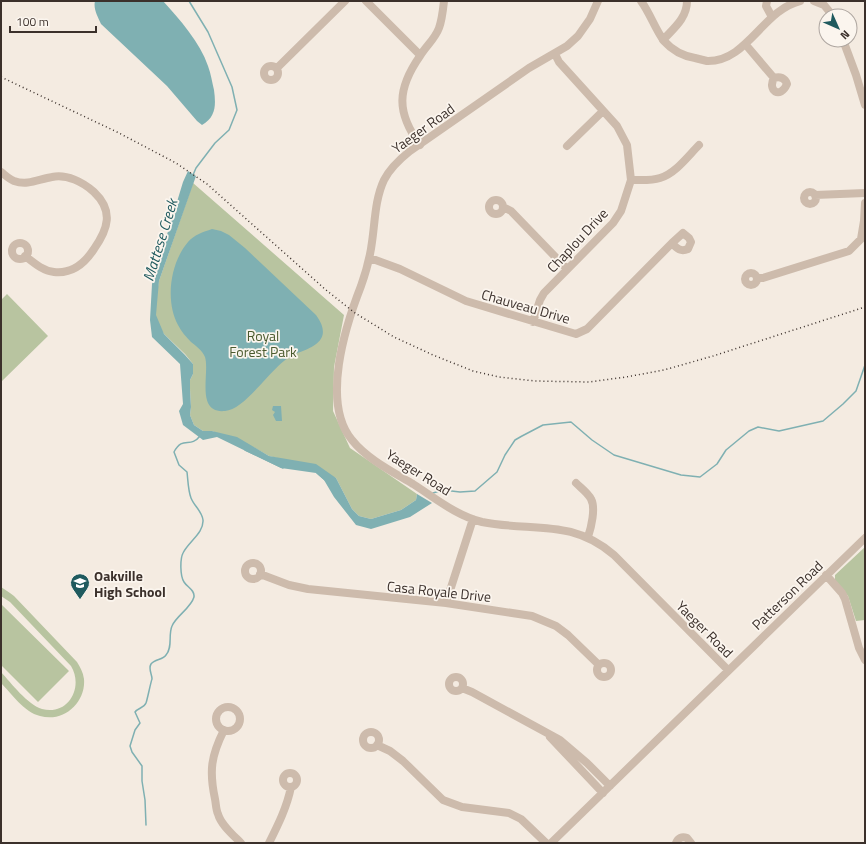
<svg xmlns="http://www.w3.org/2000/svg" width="866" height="844" viewBox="0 0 866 844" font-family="'Titillium Web',sans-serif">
<rect width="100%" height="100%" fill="#f4ebe1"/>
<!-- green -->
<path fill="#b8c4a0" d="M193,183L344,315L334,367L333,411L350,448L417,494L416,500L401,510L371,519L359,516L352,509L336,478L285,460L269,456L255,448L212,431H203L194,425L190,415L191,407L190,389V380L193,374V364L185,354L164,334L153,316L159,281Z
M7,294L48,336L1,382V300Z
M865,547V620L856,621L848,596L835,580V575Z
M1,587L10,593L14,596L77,662C80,667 83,672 84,679C86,702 64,723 40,716C24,712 12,694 1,683V672C11,683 28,705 42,709C68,716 84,687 71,666L10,602L1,596Z
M1,604L69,671L38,702L1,665Z"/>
<!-- water -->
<path fill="#7fb0b2" d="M95,1H163C180,20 200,42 208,66C211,74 212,82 214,90C216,105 216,117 202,125L197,121L167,86L101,24C98,17 93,9 95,1Z
M188,171L196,176L159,281L156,315L164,334L185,355L193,364V374L190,380V389L191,407L190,415L194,425L203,431H212L237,437L269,456L316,464L336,478L352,509L359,516L371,519L401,510L416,500L417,494L432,503L410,517L371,529L356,525L334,497L324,480L316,473L281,468L217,437L203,440L183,425L179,411L183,404L180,364L152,337L150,320L152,284L183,182Z
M212,229L221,231L229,235L245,248L316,315C332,337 318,346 297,353C274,361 247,410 225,411C195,414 210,373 205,357C202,350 196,346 191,342C186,337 181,331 178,325C165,301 170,263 188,242C194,235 203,232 212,229Z
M273,406H281L282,421H276L273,415L275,412L272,410Z"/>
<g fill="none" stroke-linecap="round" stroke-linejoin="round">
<!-- stream -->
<path stroke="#7fb0b2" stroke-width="1.5" d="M189,1L208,32L232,87L237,110L229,130L215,143L196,168L193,175
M245,450L283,468
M317,473L325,480
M433,493L443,490L460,492L475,491L497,472L505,455L515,440L522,436L543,425L571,422L592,440L614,455L681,475L700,477L717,464L726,450L749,431L758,427L779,431L823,421L843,404L856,391L865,365
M146,825L145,800L142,781V766L132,752L130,746L135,730L140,723L135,712C138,708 144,708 146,703C147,701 151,681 152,679C152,674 148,669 151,664C155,659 163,660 166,655C173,647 168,635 172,626C176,616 191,608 194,597C195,590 187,587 184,582C180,576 180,559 183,553C188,542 204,533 203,520C202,511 194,506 191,498C188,490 188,480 187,472L179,465L174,452C183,435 190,449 200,436"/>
<!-- minor -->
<path stroke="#cdbbac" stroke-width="8" d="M366,1L420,55
M598,1L590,19L578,36L567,46L529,68L410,151C400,159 390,168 384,180C375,199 375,222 372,242C370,258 366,272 361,286C345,327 321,403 352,440C367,459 393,472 413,484C435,498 457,516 482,522C532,532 571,518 614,555L728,670
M641,1C650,13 655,29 664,41C672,50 683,56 695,58C699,59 703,60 707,61C747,62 763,10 800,1
M767,1L766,6L772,17
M814,1L824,5L833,16
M663,40C674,28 687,18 687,1
M843,40L856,75L865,105
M746,45L774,78C767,90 780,100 787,84C785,78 780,76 774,78
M264 73a7 7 0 1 1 14 0a7 7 0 1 1-14 0Z
M277,68L345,1
M420,145C396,112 397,89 420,56C426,46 435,39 439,28C442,20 443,10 444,1
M567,146L603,111
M1,172C5,175 9,179 14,181C28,186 39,179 52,177C67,174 83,182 94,192C114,211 108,229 94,249C85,263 72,274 54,272C43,271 34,263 25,256
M631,180C641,180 651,181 660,178C676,173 688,156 699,145
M804 198a6 6 0 1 1 12 0a6 6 0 1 1-12 0Z
M815,195L865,193
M489 207a7 7 0 1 1 14 0a7 7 0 1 1-14 0Z
M503,207L511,211L567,269
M12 251a8 8 0 1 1 16 0a8 8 0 1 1-16 0Z
M370,258L400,269L466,301L576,334L587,329L672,243L683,233L689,238L691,242L688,249C681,252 677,249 672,243
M745 279a6 6 0 1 1 12 0a6 6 0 1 1-12 0Z
M757,278H763L849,251L861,239L864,221L865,203
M533,322L540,300L544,293L613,223L621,211L631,180L627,145L617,126L559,62L555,54
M576,483C581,488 588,493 591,499C596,508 591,528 588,537
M245 571a8 8 0 1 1 16 0a8 8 0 1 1-16 0Z
M260,574L289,585L308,589L446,603L532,616L556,626L568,635L599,665
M826,575L842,593L845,599L859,648L865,660
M446,603L473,519
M597 670a7 7 0 1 1 14 0a7 7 0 1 1-14 0Z
M449 684a7 7 0 1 1 14 0a7 7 0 1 1-14 0Z
M462,688L472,692L560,740L587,763L610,786
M216 719a12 12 0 1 1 24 0a12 12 0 1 1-24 0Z
M224,730C211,756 209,771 215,799C216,804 216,810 218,814C221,825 233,835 241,843
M363 740a8 8 0 1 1 16 0a8 8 0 1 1-16 0Z
M550,737L603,793
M377,745L390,751L403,761L443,800L462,807L509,813L521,819L546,843
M283 780a7 7 0 1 1 14 0a7 7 0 1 1-14 0Z
M269,843C278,825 287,807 291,787
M551,843L865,538
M676,843C678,838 682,836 687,838L691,843"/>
<!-- rail -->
<path stroke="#3b302b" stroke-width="1.5" stroke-dasharray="1 3" stroke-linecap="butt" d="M1,77L117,132L176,163L207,184L326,290L355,313L394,337L433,355L473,371L499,377L535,381L589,382L626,377L664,370L713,356L865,307"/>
</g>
<!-- icons -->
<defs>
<g id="school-pin" transform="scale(1)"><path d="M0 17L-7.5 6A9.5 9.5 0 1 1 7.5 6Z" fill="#1f5a5e" stroke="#fbf5ee"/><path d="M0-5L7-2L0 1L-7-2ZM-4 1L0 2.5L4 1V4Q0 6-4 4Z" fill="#fff"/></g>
</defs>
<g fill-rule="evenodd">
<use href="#school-pin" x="80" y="583"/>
</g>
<g text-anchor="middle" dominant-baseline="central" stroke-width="3.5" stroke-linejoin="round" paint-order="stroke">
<!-- street labels -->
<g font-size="14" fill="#3b302b" stroke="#fbf5ee">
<text transform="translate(423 128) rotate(-36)">Yaeger Road</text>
<text transform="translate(577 240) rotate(-47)">Chaplou Drive</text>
<text transform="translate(526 306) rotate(16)">Chauveau Drive</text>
<text transform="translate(419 472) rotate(32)">Yaeger Road</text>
<text transform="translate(439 591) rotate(6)">Casa Royale Drive</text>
<text transform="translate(787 595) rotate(-44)">Patterson Road</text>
<text transform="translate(705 629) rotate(45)">Yaeger Road</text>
</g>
<!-- park labels -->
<g font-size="14" fill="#4a5a2e" stroke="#fbf5ee">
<text x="263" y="335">Royal<tspan x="263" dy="16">Forest Park</tspan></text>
</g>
<!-- poi labels -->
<g font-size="14" font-weight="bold" fill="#3b302b" stroke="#fbf5ee" text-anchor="start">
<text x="94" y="575">Oakville<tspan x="94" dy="16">High School</tspan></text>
</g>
<!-- water labels -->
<g font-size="15" font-style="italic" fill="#1f5a5e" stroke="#fbf5ee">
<text transform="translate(160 240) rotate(-73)">Mattese Creek</text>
</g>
</g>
<!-- border -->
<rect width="866" height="844" fill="none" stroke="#3b302b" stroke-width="4"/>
<!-- north arrow -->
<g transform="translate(838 28) rotate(135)"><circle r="19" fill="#fbf5ee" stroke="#aea6a0"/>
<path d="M0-3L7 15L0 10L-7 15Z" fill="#1f5a5e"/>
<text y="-6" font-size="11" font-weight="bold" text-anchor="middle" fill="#3b302b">N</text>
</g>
<!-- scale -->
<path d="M10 26v6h86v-6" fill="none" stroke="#3b302b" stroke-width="2"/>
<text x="16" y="26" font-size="12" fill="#3b302b" stroke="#fbf5ee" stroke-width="3" paint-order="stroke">100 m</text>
</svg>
